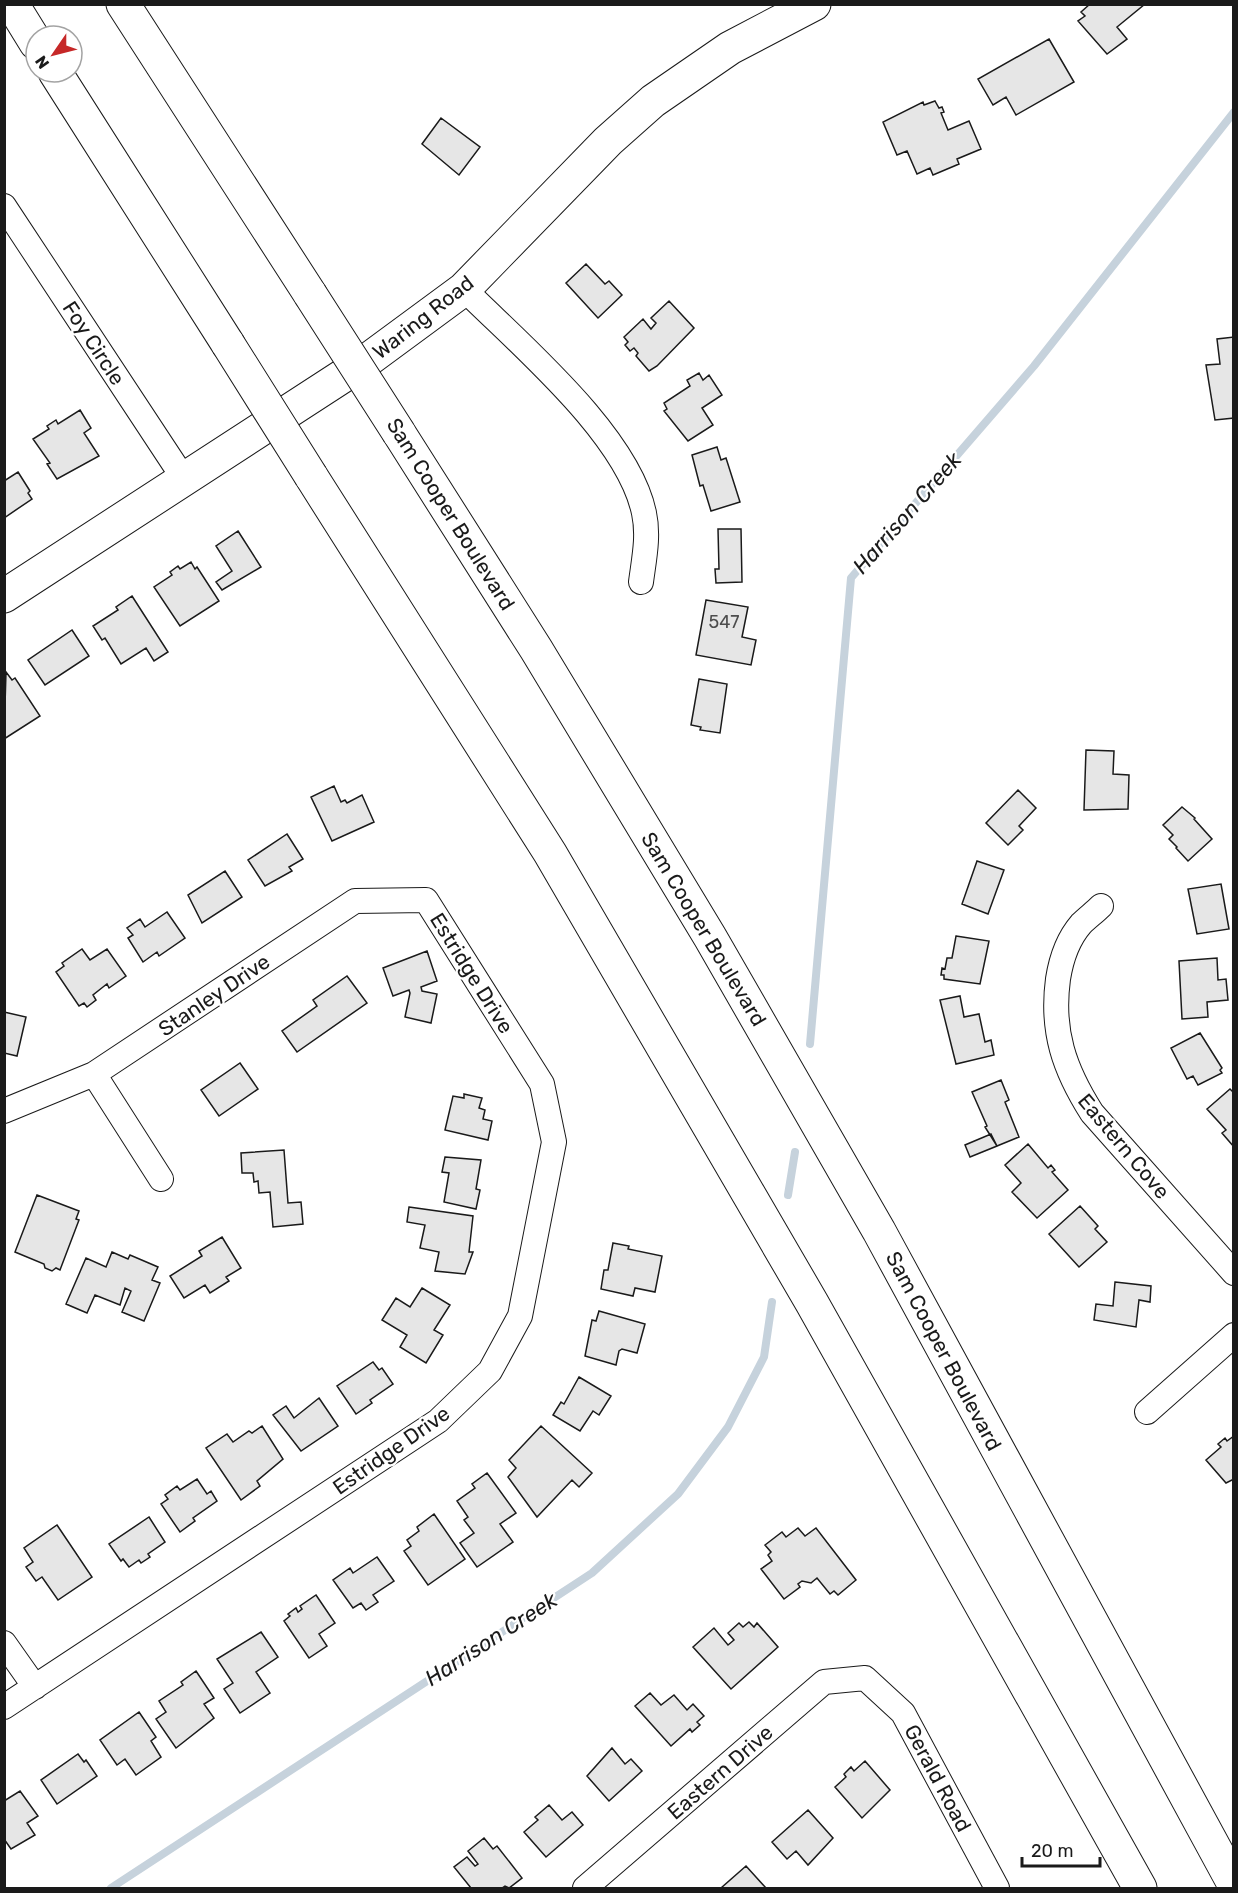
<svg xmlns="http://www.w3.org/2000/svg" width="1238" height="1893" viewBox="0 0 1238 1893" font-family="Rubik,sans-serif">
<rect width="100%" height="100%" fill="#fff"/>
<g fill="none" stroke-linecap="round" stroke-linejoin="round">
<!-- stream -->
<path stroke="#c6d2dc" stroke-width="8" d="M810,1044L851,578L1034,366L1234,112
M788,1195L795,1152
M111,1888L592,1573L678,1494L728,1427L764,1357L772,1302"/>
</g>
<!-- building -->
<path fill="#e6e6e6" stroke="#1a1a1a" stroke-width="1.5" d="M1090,4H1145L1117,27L1127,39L1107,54L1078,21L1085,16L1081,12Z
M1049,39L1074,82L1016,115L1006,97L993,105L978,79Z
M935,101L939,108L942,107L944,112L941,113L948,130L969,121L981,149L957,159L959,164L933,175L930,168L917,174L907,151L897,155L883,122L923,102L924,105Z
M441,118L480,147L459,175L422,144Z
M586,264L605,284L609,281L622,295L598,318L566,283Z
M669,301L694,328L657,366L649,371L636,356L638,353L634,348L630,351L625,345L628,342L624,337L643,319L651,329L656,323L651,318Z
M1234,337V418L1215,420L1206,365L1220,364L1217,339Z
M699,373L703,380L709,375L722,395L702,408L713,425L688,441L664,411L667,409L664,403L690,386L687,380Z
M80,410L91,428L84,433L99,456L57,479L47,464L50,463L33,439L49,429L47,426L56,420L58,424Z
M717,447L721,460L726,458L740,502L711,511L703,485L700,486L692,455Z
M18,472L30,491L28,493L32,499L4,518V481Z
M718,529H741L742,582L716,583L715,569H719Z
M238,531L261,567L222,590L216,582L232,571L216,546Z
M191,562L195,569L197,567L219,601L180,626L154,587L172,575L170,572L178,566L180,569Z
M132,596L168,652L154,661L146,648L121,664L105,638L102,640L93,626L118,610L116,607Z
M706,600L748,607L742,637L756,640L751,665L696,655Z
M72,630L89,656L45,685L28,660Z
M6,672L12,680L15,678L40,716L4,739Z
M699,679L727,684L720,733L700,730L701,727L691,725Z
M1086,750L1114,751L1113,774L1129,775L1128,809L1084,810Z
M334,786L341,802L345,800L347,803L362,795L374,822L332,841L311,797Z
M1018,790L1036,808L1019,826L1023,830L1008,845L986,823Z
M1182,807L1195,818L1194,819L1212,839L1188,861L1176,848L1177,847L1169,839L1173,835L1163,825Z
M287,834L303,859L289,867L292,871L265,886L248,860Z
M977,861L1004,870L988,914L962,904Z
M225,871L242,897L202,923L188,895Z
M1221,884L1229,929L1197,934L1188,889Z
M167,912L185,938L159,956L157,952L143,962L128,938L133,935L127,928L140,919L145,927Z
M956,936L989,941L980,984L944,979V975H941L942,968L945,969L947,958H952Z
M82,949L90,960L107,949L126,976L109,988L107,984L103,987L93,995L96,1000L87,1007L84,1003L79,1006L56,972L64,966L62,963Z
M427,951L437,981L421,987L422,991L437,994L431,1023L405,1017L410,993L409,990L393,996L383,968Z
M1217,958L1218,980L1226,979L1228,1000L1207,1002L1208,1017L1182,1019L1179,961Z
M347,976L367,1003L297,1052L282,1031L317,1006L313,1000Z
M960,996L964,1017L979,1014L985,1042L991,1040L994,1055L956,1064L940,1000Z
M4,1012L26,1017L17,1056L4,1053Z
M1200,1033L1222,1068L1220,1070L1222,1073L1198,1085L1193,1076L1187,1079L1171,1048Z
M240,1063L258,1089L219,1116L201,1090Z
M1001,1080L1009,1100L1005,1102L1019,1137L997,1146L985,1127L987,1126L972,1092Z
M1230,1089L1234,1093V1147L1222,1133L1226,1130L1207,1109Z
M464,1094L482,1098L479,1108L485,1110L483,1119L492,1121L488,1140L445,1130L453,1096L464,1098Z
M991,1134L997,1146L970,1157L965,1145Z
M1028,1144L1048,1168L1051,1165L1055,1170L1052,1172L1068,1190L1037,1218L1012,1192L1021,1183L1005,1165Z
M284,1150L288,1203L301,1202L303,1224L273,1227L270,1192L259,1193L258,1181L254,1182L253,1173H242L241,1153Z
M445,1157L481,1160L476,1189L480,1190L476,1209L444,1202L449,1173L442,1172Z
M37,1195L79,1211L76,1219L79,1220L60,1270L56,1268L52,1271L45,1268L44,1264L15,1252Z
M1080,1206L1098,1226L1095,1229L1107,1242L1079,1267L1049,1234Z
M409,1207L473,1216L469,1252H473L465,1274L435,1271L439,1252L420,1248L425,1225L407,1222Z
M222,1237L241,1268L226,1277L229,1281L210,1293L205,1285L184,1298L170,1276L202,1256L199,1251Z
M613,1243L629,1246L628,1249L662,1256L655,1292L635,1288L633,1296L601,1289L604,1270H608Z
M112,1252L128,1259L130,1255L158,1267L152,1280L160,1283L144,1321L122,1312L131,1291L125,1288L120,1305L95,1295L87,1313L66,1304L86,1258L106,1267Z
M1115,1282L1151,1286L1150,1302L1139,1300L1136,1327L1094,1320L1096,1304L1113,1306Z
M422,1288L450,1305L434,1330L443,1335L426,1363L400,1347L407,1335L382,1320L396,1298L410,1307Z
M599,1311L645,1324L637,1353L622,1349L619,1351L616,1365L585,1356L592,1320L596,1321Z
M373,1362L379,1370L382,1368L393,1384L370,1400L372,1403L356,1414L337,1386Z
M579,1377L611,1396L599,1415L593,1411L580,1431L553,1415L561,1402L564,1404Z
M319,1398L338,1426L301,1451L273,1415L286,1406L294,1418Z
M262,1426L283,1459L257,1481L260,1486L241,1500L206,1448L227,1434L233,1442L249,1431L252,1433Z
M541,1426L592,1473L579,1487L572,1480L537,1517L508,1477L516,1468L509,1460Z
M1234,1436V1479L1226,1483L1206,1460L1221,1447L1218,1444L1225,1438L1227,1441Z
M487,1473L516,1513L500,1524L513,1542L477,1567L460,1543L474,1533L464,1520L468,1517L457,1501L475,1488L472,1484Z
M197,1479L207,1494L211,1491L217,1501L193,1518L195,1521L180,1532L161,1504L168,1499L165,1495L177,1486L180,1490Z
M434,1514L465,1559L428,1585L404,1551L411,1546L407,1540L419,1531L417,1527Z
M149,1517L165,1542L148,1554L150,1557L141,1563L139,1560L129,1567L123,1559L121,1561L109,1544Z
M57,1525L92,1577L58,1600L42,1577L36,1581L26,1567L33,1562L24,1548Z
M798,1528L805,1536L816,1528L856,1580L838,1595L834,1591L830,1594L817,1578L811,1583L802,1581L798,1584L800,1587L784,1599L761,1569L772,1561L768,1555L771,1552L765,1545L782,1532L786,1537Z
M377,1557L394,1581L373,1595L378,1602L366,1610L361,1603L353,1608L333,1580L350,1568L353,1573Z
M316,1595L335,1623L319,1634L327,1646L309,1658L284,1621L290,1616L288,1614L296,1608L298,1612L302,1609L300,1606Z
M749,1622L754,1627L757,1623L778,1647L731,1689L693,1647L714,1628L728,1645L734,1640L728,1633L739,1623L743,1627Z
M261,1632L278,1657L256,1672L270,1693L240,1713L224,1689L233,1683L217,1659Z
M196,1671L214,1698L204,1704L214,1718L176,1748L156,1719L166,1712L159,1701L183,1685L181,1682Z
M650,1693L661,1705L674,1695L687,1710L693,1704L704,1716L697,1722L700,1725L692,1732L690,1729L671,1746L635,1706Z
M139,1712L156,1737L151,1741L161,1757L136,1775L125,1759L117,1765L100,1740Z
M612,1748L625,1764L631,1759L642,1771L609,1801L587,1776Z
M78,1754L84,1762L86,1760L97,1776L57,1804L41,1780Z
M865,1761L890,1790L862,1818L835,1787L846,1777L844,1774L851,1767L854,1771Z
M20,1791L38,1816L27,1823L35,1835L11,1849L4,1839V1801Z
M549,1805L562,1820L572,1812L583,1825L546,1857L524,1832L538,1820L535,1817Z
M808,1810L833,1838L808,1865L796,1851L787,1859L772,1842Z
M484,1838L493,1849L497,1846L522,1878L509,1888L505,1886L502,1888H471L454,1867L467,1857L475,1866L478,1864L468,1851Z
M746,1866L766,1888H721Z"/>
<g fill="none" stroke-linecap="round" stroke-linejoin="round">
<!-- street casing -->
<g stroke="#1a1a1a" stroke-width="26">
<path id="street" d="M4,206L184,479
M464,289C519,344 628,435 644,513C649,536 644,559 641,582
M1101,906C1095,912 1087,918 1081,924C1068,939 1061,960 1058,979C1051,1031 1064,1069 1092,1113L1234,1273
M94,1074L161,1179
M4,1111L94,1074L355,901L426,900L542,1084L554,1142L520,1316L490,1371L438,1421L4,1707
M1147,1412L1234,1335
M4,1643L35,1687
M585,1888L824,1682L865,1678L903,1713L997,1888"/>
</g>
<!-- secondary casing -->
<g stroke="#1a1a1a" stroke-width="35">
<path id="secondary" d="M4,596L369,359L464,289L608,141L653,101L730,48L814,4"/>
</g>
<!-- highway casing -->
<g stroke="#1a1a1a" stroke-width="35">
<path id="highway" d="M12,4L36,43
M123,4L310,294
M55,72L228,344
M399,433L536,649L710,937L879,1231L1234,1884
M311,476L550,853L812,1303L1140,1888"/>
</g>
<!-- street -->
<use href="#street" stroke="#fff" stroke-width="24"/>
<!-- secondary -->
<use href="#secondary" stroke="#fff" stroke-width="33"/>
<!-- highway -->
<use href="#highway" stroke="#fff" stroke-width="33"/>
<!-- highway-bridge casing -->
<g stroke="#1a1a1a" stroke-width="35" stroke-linecap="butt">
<path id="highway-bridge" d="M310,294L399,433
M228,344L311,476"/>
</g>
<!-- highway-bridge -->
<use href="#highway-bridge" stroke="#fff" stroke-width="33"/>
</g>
<g text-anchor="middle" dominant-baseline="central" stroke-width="4.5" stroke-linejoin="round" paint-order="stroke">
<!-- number labels -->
<g font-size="18" fill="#4d4d4d">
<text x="724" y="622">547</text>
</g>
<!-- street labels -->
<g font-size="21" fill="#1a1a1a" stroke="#fff">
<text transform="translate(423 317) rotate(-38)">Waring Road</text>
<text transform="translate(94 343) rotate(57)">Foy Circle</text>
<text transform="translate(451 514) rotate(58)">Sam Cooper Boulevard</text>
<text transform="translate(704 929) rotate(59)">Sam Cooper Boulevard</text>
<text transform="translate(472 973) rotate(58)">Estridge Drive</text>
<text transform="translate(214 995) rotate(-34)">Stanley Drive</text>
<text transform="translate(1124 1146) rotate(50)">Eastern Cove</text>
<text transform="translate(944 1351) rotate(62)">Sam Cooper Boulevard</text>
<text transform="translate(391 1450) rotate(-35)">Estridge Drive</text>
<text transform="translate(720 1772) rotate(-41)">Eastern Drive</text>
<text transform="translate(938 1778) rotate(62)">Gerald Road</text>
</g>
<!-- water labels -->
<g font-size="22" font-style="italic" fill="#1a1a1a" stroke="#fff">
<text transform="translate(907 513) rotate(-49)">Harrison Creek</text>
<text transform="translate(491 1639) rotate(-33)">Harrison Creek</text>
</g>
</g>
<!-- border -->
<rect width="1238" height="1893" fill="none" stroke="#1a1a1a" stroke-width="12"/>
<!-- north arrow -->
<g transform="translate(54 54) rotate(235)"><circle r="28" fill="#ffffff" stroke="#a3a3a3" stroke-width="1.5"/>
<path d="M0-4.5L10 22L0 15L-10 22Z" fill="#c62828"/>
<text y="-9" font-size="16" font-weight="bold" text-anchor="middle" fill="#1a1a1a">N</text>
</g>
<!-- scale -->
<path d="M1022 1857v9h78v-9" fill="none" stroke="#1a1a1a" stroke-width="3"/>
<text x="1031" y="1857" font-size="18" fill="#1a1a1a" stroke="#ffffff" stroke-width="4.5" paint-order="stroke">20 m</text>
</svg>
